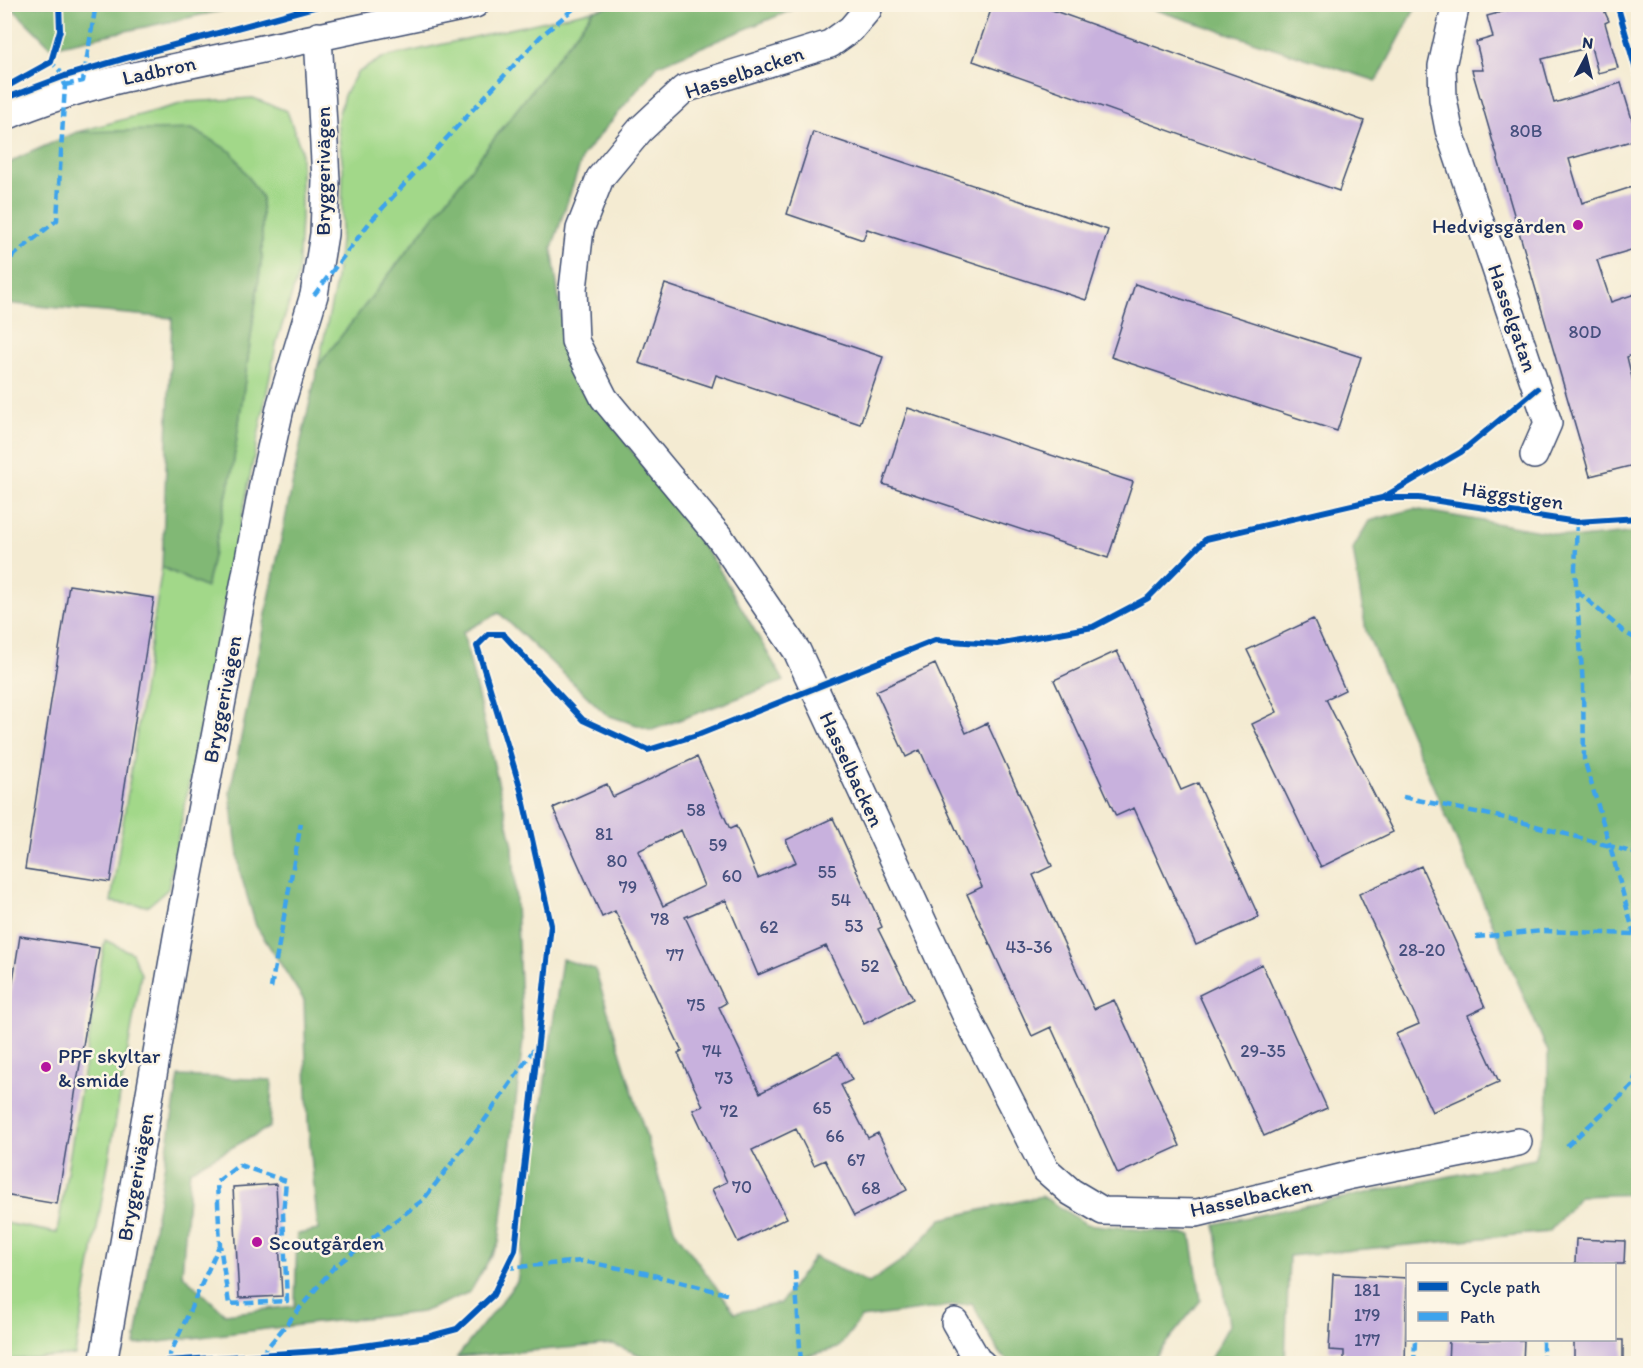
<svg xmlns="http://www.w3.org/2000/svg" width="1643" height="1368" viewBox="0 0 1643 1368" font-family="Itim,sans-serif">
<rect width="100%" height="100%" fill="#fcf5e5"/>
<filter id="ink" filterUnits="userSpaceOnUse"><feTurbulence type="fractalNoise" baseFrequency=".0167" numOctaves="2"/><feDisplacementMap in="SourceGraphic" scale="12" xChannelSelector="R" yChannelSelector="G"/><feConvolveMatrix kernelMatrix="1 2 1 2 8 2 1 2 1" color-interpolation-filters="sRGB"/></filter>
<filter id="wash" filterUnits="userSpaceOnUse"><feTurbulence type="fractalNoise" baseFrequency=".008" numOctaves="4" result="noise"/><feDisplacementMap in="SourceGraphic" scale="24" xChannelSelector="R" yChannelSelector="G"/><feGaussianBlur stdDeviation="1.35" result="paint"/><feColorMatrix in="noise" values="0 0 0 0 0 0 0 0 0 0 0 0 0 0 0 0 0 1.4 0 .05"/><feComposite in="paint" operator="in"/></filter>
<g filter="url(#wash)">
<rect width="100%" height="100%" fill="#f4ebd2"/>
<!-- green -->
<path fill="#a2d889" stroke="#5e8474" stroke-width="1.5" d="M594,10L318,366L335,287L342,222L343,168L337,121L344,95L357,73L382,58Z
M253,98L287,111L301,150V218L298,275L277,341L168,889L148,906L111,902L162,567L206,588L233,466L262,257V198L77,132L188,102Z
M105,940L132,953L141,974L75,1355L7,1360L4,1358L5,1223L57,1233Z"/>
<!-- forest -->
<path fill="#81b875" stroke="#4e746a" stroke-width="1.5" d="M620,4L794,5L792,10L658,65L583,155L552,248L568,365L716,564L784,681L652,730L607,715L499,613L463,632L513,846L523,1041L499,1243L470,1292L422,1312L316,1323L135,1345L179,1076L272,1080L270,1127L190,1170L182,1274L225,1314L295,1306L297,1234L318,1230L308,1122L304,1000L256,926L240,872L230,792L301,441L318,366L594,10Z
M9,5H248L51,47Z
M1140,5L1417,4V5L1377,81Z
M192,129L232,152L262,198V257L233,466L206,588L162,567L172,318L4,303L5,166L20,157L77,132Z
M1414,509L1580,538L1638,532V1194L1580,1196L1549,1232L1289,1256L1285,1363H1208L1229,1325L1215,1224L1534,1159L1548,1113V1052L1366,631L1353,549L1369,521Z
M562,959L595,969L675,1231L735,1313L781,1303L814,1257L869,1283L905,1258L942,1219L1042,1196L1086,1224L1191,1235L1201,1300L1150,1363H1012L1000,1354L972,1303L861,1318L838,1348L785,1361L784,1363H659L613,1344L457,1357L517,1282Z"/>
<g id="blocks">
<!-- building -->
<path fill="#c8b1dd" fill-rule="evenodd" d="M993,4H1035L1364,121L1339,191L973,61Z
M1531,4H1601L1609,21L1605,23L1618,68L1598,73L1591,47L1542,59L1554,103L1621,83L1638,139L1569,159L1582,203L1638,185V248L1597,260L1611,302L1638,293V353L1627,357L1638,402V464L1590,476L1472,70H1483L1476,42L1493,37L1487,16Z
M813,132L1108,230L1086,300L867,229L863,240L787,214Z
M665,284L883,357L860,424L716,375L712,387L639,363Z
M1135,284L1361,357L1337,431L1111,357Z
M908,408L1133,482L1108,558L883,484Z
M69,585L154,598L110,882L25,869Z
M1313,619L1345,690L1326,699L1393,832L1321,867L1252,724L1277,712L1247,650Z
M1117,651L1181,790L1198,783L1259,917L1196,945L1134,808L1116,816L1054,680Z
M935,664L966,733L987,723L1052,866L1033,875L1094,1009L1114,1000L1180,1146L1118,1174L1051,1027L1032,1036L967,894L982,887L920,750L906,757L876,691Z
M697,757L730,829L736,826L758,878L796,862L786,840L833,818L882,927L878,929L913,999L864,1024L826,946L758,975L726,900L685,917L726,1003L719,1007L760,1093L838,1053L852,1080L841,1085L868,1138L878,1133L907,1190L854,1216L825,1160L814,1165L796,1129L752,1150L787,1218L738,1242L712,1189L727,1182L693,1110L703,1106L678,1053L682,1051L615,911L602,917L553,808L607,784L613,797ZM681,830L704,886L663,906L638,851Z
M1421,866L1485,1007L1468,1015L1499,1082L1432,1112L1396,1034L1419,1024L1359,894Z
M20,936L99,948L57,1204L4,1195V1037Z
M1262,964L1327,1108L1264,1136L1199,995Z
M276,1184L282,1296L239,1298L233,1187Z
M1576,1239L1625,1241L1624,1264H1575Z
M1333,1274L1407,1278L1405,1364H1344V1351L1329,1350Z
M1449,1340H1524L1523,1364H1448Z
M1574,1340H1623V1364H1574Z"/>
</g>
</g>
<g filter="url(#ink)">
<use href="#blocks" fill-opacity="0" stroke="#3c4b6f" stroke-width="1.5"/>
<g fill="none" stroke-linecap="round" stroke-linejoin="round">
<!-- minor casing -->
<g stroke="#3c4b6f" stroke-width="30">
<path id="minor" d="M869,4L868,9L851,29L830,44L684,89L640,130L600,178L580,229L573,289L575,341L604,398L720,538L797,651L965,1013L1045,1169L1071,1192L1103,1211L1197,1213L1352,1175L1518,1142
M1456,4L1442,66L1443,99L1449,130L1548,423L1534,455
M4,117C43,100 84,88 125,78L475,4
M955,1322L977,1360L982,1364
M103,1364L177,937L264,480L281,404L314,295L324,234L326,180L318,36"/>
</g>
<!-- minor -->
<use href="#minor" stroke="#fff" stroke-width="27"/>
<!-- quiet -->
<path stroke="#3da3ed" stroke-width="4.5" stroke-dasharray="9 4.5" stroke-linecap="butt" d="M65,85L83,81L96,4
M4,269L13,256L57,220L65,85L60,71L51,62
M314,295L370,222L465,118L540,37L579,4
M1577,522L1575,569L1583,686L1584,759L1610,846L1638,854
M1577,591L1624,632L1638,640
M1403,797L1510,819L1610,846L1634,934
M1476,937L1543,931L1634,934L1638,941
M271,988L301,823
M1567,1146L1632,1086L1638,1069
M239,1165L286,1181L283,1214L287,1301L229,1304L220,1245L217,1182Z
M506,1268L582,1261L645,1273L727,1294
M795,1271L801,1364
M261,1355L334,1267L423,1200L482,1124L535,1048
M167,1361L219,1246
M1414,1364L1415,1340
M1543,1364V1340"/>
<!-- cycleway casing -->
<g stroke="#fcf5e5" stroke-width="10">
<path id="cycleway" d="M1617,4L1638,77
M4,88L51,62L60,30L59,4
M4,99L65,76L126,58L325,4
M1382,498H1419L1577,522L1638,518
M167,1361L334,1350L427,1337L457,1329L493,1295L515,1250L551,925L521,790L477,646L489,634H503L583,720L648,750L700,734L935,640L997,644L1093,627L1148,598L1206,539L1382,498L1461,452L1537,389"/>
</g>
<!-- cycleway -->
<use href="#cycleway" stroke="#0057b8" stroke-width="6"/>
</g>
</g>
<!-- markers -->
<g fill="#b5179e" stroke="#fcf5e5" stroke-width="2">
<circle cx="1578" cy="225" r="6"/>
<circle cx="46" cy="1067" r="6"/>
<circle cx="257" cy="1242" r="6"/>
</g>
<g text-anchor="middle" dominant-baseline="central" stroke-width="5" stroke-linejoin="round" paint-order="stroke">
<!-- number labels -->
<g font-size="18" fill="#46507e">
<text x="1526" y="131">80B</text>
<text x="1585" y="332">80D</text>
<text x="696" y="810">58</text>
<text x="604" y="834">81</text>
<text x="718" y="845">59</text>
<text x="617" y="861">80</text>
<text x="827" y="872">55</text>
<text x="732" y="876">60</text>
<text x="628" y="887">79</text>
<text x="841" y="900">54</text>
<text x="660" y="919">78</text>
<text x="854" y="926">53</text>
<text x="769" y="927">62</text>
<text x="1029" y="947">43-36</text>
<text x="1422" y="950">28-20</text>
<text x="675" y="955">77</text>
<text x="870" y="966">52</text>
<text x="696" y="1005">75</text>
<text x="712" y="1051">74</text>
<text x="1263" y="1051">29-35</text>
<text x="724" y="1078">73</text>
<text x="822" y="1108">65</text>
<text x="729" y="1111">72</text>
<text x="835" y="1136">66</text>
<text x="856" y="1160">67</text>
<text x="742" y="1187">70</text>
<text x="871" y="1188">68</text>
<text x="1367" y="1290">181</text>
<text x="1367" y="1315">179</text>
<text x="1367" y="1340">177</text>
</g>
<!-- street labels -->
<g font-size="21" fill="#1b2f5e" stroke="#fcf5e5">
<text transform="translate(159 70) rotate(-12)">Ladbron</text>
<text transform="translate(744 72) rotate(-19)">Hasselbacken</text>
<text transform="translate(322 171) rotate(-90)">Bryggerivägen</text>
<text transform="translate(1513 318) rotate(71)">Hasselgatan</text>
<text transform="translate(1513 495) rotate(8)">Häggstigen</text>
<text transform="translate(222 699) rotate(-79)">Bryggerivägen</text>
<text transform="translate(852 769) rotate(65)">Hasselbacken</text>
<text transform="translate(135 1177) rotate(-80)">Bryggerivägen</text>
<text transform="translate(1251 1197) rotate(-12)">Hasselbacken</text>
</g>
<!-- poi labels -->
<g font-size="21" fill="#1b2f5e" stroke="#fcf5e5" text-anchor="start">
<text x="1566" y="225" text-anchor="end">Hedvigsgården</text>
<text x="58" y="1055">PPF skyltar<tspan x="58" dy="24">&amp; smide</tspan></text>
<text x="269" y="1242">Scoutgården</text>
</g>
</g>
<!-- margin -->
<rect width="1643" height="1368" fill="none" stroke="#fcf5e5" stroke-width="24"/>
<!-- legend -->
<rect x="1406" y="1263" width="210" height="78" fill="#fcf5e5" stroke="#a2a6af" stroke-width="1.5"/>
<rect x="1418" y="1282" width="30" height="9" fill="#0057b8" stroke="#a2a6af" stroke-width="1.5"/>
<text x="1460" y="1293" font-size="18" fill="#1b2f5e">Cycle path</text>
<rect x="1418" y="1312" width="30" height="9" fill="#3da3ed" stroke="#a2a6af" stroke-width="1.5"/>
<text x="1460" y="1323" font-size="18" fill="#1b2f5e">Path</text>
<!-- north arrow -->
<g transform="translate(1586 57) rotate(7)" stroke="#fcf5e5" stroke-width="4.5" paint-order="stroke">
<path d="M0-4.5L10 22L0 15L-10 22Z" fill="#1b2f5e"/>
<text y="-9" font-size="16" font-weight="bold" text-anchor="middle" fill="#1b2f5e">N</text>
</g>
</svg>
